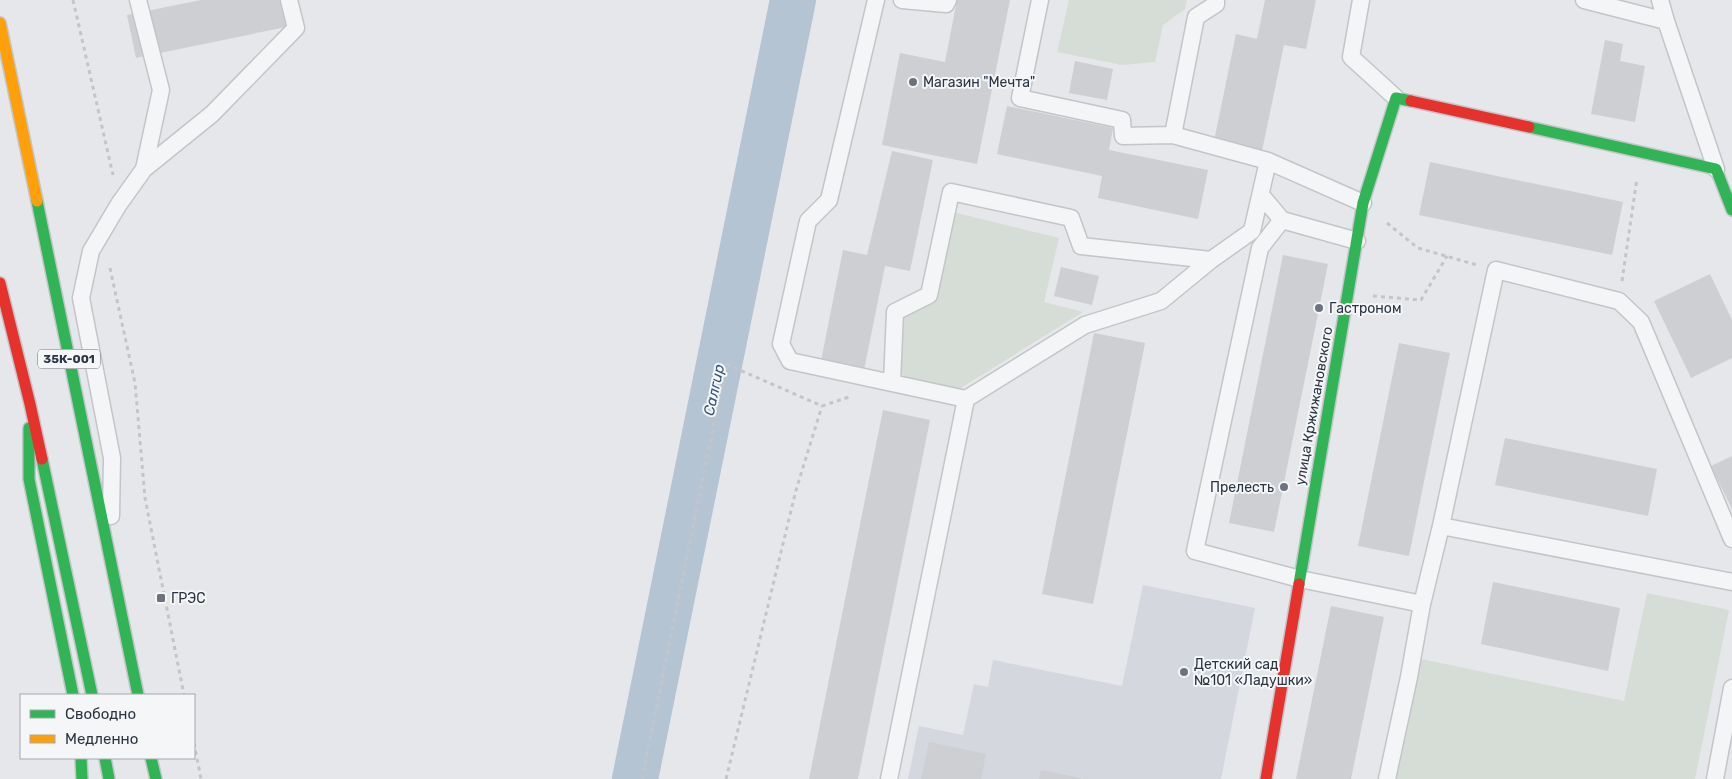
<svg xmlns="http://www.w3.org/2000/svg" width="1732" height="779" viewBox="0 0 1732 779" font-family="Rubik,sans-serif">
<rect width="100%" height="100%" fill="#e5e7ea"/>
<!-- built -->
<path fill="#d4d7dd" d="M1143,585L1255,608L1221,779H908L919,726L963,735L974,684L988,687L993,660L1122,686Z"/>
<!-- green -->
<path fill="#d6ddd6" d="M1069,0H1187L1185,9L1163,25L1155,62L1122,65L1057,52Z
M953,212L1059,238L1044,302L1083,312L951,394L910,384L890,356L900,318L934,299Z
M1647,593L1729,610L1695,779H1396L1421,659L1624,701Z"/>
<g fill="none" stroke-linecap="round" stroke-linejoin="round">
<!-- river -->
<path stroke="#b5c4d3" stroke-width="46" d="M635,779L793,0"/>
</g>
<!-- building -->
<path fill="#cdcfd2" d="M201,0H281L286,27L136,58L127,15Z
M957,0H1010L977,164L882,145L900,53L945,62Z
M1265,0H1316L1306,49L1284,45L1262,151L1214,141L1236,34L1257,39Z
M1605,40L1623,44L1620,61L1645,66L1635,122L1591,114Z
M1075,61L1113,69L1107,100L1069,93Z
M1007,106L1113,128L1109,150L1208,170L1198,219L1098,198L1102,176L997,154Z
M892,151L933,160L910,271L885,266L864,370L821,361L843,250L867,255Z
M1430,162L1623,202L1612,255L1419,215Z
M1283,255L1328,264L1274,532L1229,523Z
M1061,267L1099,276L1092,305L1054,296Z
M1710,274L1732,320V358L1691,378L1654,301Z
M1094,333L1145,343L1093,604L1042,594Z
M1399,343L1450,353L1409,556L1358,546Z
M883,410L930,420L858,779H809Z
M1505,438L1657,469L1648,516L1495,485Z
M1732,456V509L1711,466Z
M1493,582L1620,608L1608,671L1481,644Z
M1331,606L1384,617L1351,779H1296Z
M929,742L986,754L981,779H921Z
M1041,770L1081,778V779H1039Z"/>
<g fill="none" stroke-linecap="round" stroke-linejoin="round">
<!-- lane casing -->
<g stroke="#c3c5c8" stroke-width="19">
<path id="lane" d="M138,0L161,90L144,169
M876,0L829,200L808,221L781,344L790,361L966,399L1085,325L1161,301L1211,260L1252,231L1268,161L1173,135L1196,17L1216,4V0
M902,0L946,4L948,0
M1040,0L1020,98L1122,120L1123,136L1173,135
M1361,0L1351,57L1396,98
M1584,0L1666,21L1660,0
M1666,21L1716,169
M1268,161L1363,203
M1261,195L1282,220
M1357,241L1282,220L1260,248L1195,551L1300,579L1422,604L1441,526L1732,582
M892,383L895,312L929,295L951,192L1071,218L1081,246L1211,260
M111,516L112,458L81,298L91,251L119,204L144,169L212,114L296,28L289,0
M1441,526L1496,270L1619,301L1641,322L1732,539
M889,779L966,399
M1387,779L1409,677L1422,604
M1715,779L1732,688"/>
</g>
<!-- fast casing -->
<g stroke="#c3c5c8" stroke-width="14">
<path id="fast" d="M1529,127L1716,169L1732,210
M37,201L138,695
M29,428V479L73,695
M42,459L92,695
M1299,584L1363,203L1396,98L1411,101
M81,758L82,779
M105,758L109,779
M151,758L156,779"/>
</g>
<!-- slow casing -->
<g stroke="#c3c5c8" stroke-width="14">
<path id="slow" d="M0,23L37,201"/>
</g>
<!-- jam casing -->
<g stroke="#c3c5c8" stroke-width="14">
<path id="jam" d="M1411,101L1529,127
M0,283L30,404L42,459
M1266,779L1299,584"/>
</g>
<!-- path -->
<path stroke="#c4c5c9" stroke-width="3" stroke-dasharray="4 4" stroke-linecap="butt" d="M73,0L113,175
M1387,223L1418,248L1477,265
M110,268L135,383L145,498L184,695
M1622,281L1637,178
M1373,296L1421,300L1447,256
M194,743L201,779
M642,779L726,364L822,406L852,396
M726,779L796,490L822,406"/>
<!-- lane -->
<use href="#lane" stroke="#f4f5f6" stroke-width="16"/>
<!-- fast -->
<use href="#fast" stroke="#30b455" stroke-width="11"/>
<!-- slow -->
<use href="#slow" stroke="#ff9f0a" stroke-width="11"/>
<!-- jam -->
<use href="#jam" stroke="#e5322d" stroke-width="11"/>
</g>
<!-- markers -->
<g fill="#6d737d" stroke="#f4f6f8" stroke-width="2">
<circle cx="913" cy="82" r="5"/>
<circle cx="1319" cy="308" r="5"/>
<circle cx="1284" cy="487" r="5"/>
<rect x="156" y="593" width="10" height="10" rx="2.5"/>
<circle cx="1184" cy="672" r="5"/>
</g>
<g text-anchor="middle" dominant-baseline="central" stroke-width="4" stroke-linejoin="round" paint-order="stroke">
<!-- shield labels -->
<rect fill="#f4f6f8" stroke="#686f79" stroke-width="1" x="38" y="349.5" width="62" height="19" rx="4"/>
<g font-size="12" font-weight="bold" fill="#2c3543">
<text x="69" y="359">35К-001</text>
</g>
<!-- poi labels -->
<g font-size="14" fill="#2c3543" stroke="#f4f6f8" text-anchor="start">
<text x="923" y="82">Магазин "Мечта"</text>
<text x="1329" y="308">Гастроном</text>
<text x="1274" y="487" text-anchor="end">Прелесть</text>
<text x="171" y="598">ГРЭС</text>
<text x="1194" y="664">Детский сад<tspan x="1194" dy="16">№101 «Ладушки»</tspan></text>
</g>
<!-- street labels -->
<g font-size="14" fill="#2c3543" stroke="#f4f6f8">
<text transform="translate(1314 406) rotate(-80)">улица Кржижановского</text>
</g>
<!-- water labels -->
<g font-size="15" font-style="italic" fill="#375476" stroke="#f4f6f8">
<text transform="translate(714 390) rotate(-78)">Салгир</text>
</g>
</g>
<!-- legend -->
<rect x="20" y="694" width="175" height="65" fill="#f4f6f8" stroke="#a4a9b0"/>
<rect x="30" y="710" width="25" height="8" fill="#30b455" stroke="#a4a9b0"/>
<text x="65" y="719" font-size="15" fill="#2c3543">Свободно</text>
<rect x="30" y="735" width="25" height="8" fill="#ff9f0a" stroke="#a4a9b0"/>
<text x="65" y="744" font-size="15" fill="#2c3543">Медленно</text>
</svg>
